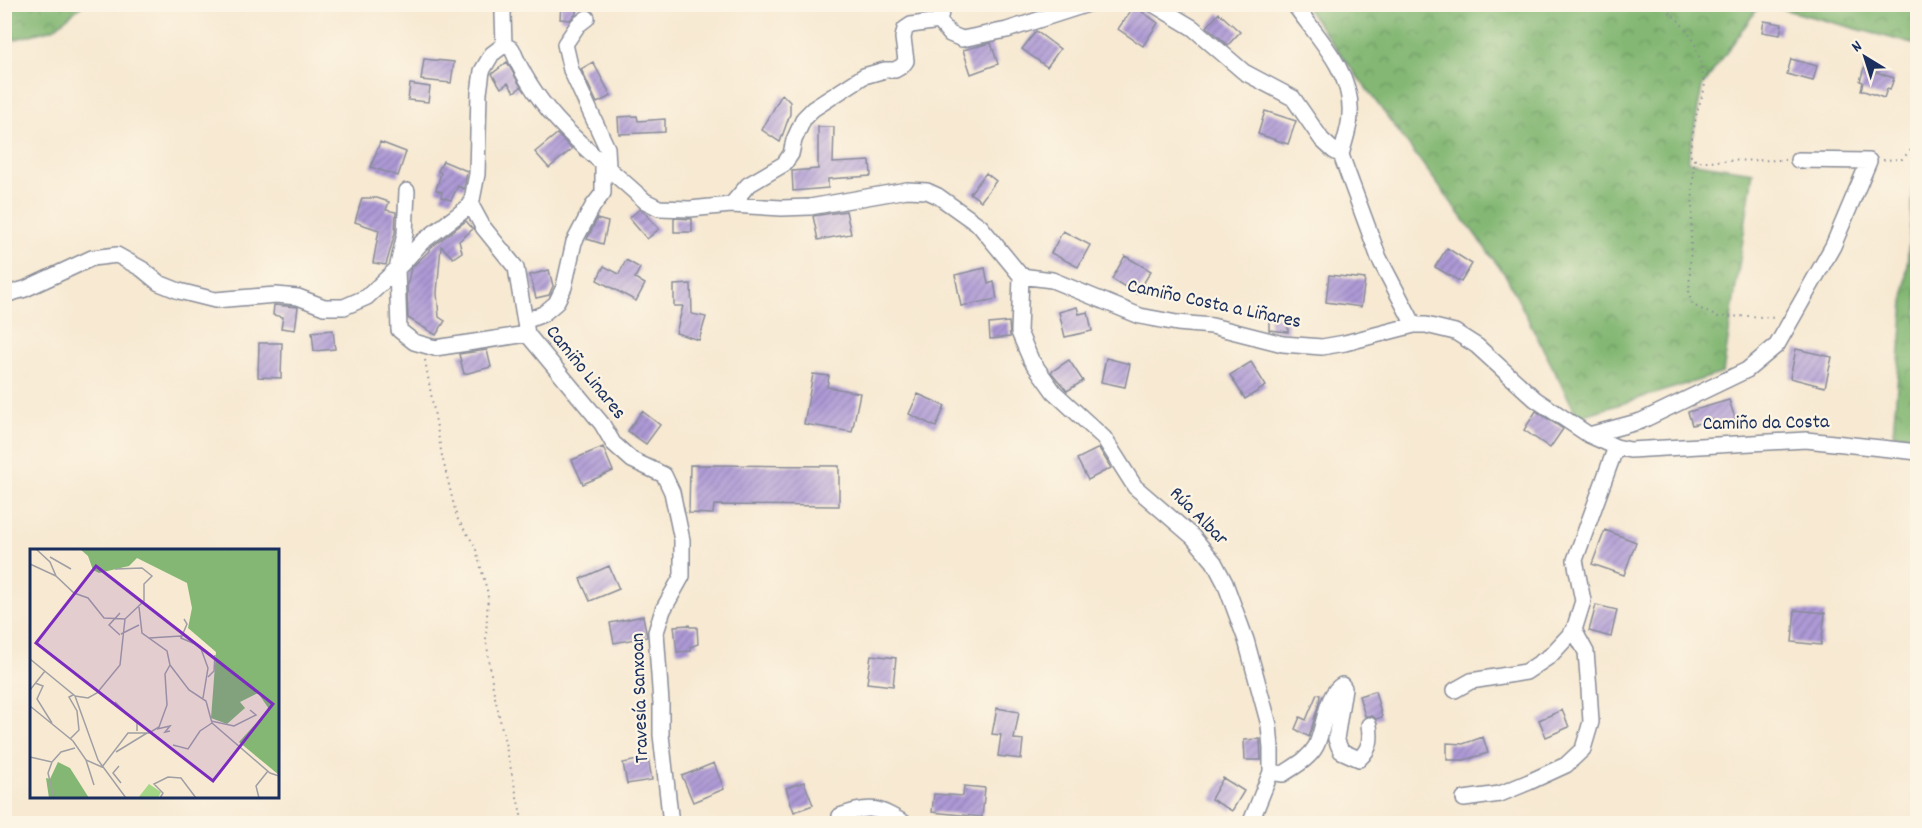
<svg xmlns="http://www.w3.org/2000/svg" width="1922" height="828" viewBox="0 0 1922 828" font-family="Dekko,sans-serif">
<defs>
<pattern id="forest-crowns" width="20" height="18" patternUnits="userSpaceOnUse" patternTransform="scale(1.5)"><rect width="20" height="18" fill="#83b773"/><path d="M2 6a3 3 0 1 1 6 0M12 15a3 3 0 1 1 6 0" fill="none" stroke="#6a9562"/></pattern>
<pattern id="building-hatch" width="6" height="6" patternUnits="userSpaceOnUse" patternTransform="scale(1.5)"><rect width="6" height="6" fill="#ae9ad6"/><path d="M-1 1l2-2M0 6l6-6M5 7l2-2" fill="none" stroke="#8d7eb1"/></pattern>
</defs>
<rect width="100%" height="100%" fill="#fcf5e5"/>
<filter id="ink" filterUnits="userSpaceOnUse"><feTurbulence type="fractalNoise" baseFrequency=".0167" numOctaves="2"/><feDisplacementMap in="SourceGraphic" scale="12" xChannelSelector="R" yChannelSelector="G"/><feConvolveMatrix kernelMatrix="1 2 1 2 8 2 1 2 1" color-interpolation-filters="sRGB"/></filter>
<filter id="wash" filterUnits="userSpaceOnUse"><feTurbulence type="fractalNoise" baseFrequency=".008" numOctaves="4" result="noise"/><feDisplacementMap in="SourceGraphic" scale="24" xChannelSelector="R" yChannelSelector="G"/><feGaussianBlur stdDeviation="1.35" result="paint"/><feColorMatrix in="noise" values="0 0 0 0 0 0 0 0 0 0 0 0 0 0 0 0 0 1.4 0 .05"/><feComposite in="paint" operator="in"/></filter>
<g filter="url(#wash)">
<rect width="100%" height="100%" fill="#f7e9d2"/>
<!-- forest -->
<path fill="url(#forest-crowns)" stroke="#4f7368" stroke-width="1.5" d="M5,4H83V5L53,29L5,42Z
M1304,5H1760L1702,87L1688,162L1753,172L1723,373L1578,417L1506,276Z
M1767,5H1917V45Z
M1917,145V436L1893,434Z"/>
<g id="blocks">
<!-- building -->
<path fill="url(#building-hatch)" d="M561,4L576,5V14L570,20L560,19Z
M1134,6L1158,23L1143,46L1118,29Z
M1219,13L1240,32L1228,45L1207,27Z
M1764,21L1782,24L1780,35L1762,32Z
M1036,31L1060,49L1047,67L1022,49Z
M991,43L998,64L971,74L963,50Z
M424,59L454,62L451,83L421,80Z
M1791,59L1817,66L1813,81L1787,74Z
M507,62L521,87L514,92L508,83L501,88L492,74Z
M593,62L611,96L597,103L581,69Z
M1864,68L1894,78L1890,90L1887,89L1884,98L1861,90L1863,82L1860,81Z
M410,84L430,87L428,102L408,100Z
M782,94L790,102V114L780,142L762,130Z
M1265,111L1296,121L1288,144L1258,134Z
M637,116L638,121L665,119V132L619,134L618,117Z
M818,127H834L833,163L870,161L871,176L828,179V188L793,191L792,171L818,169Z
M557,134L572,149L549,168L535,152Z
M380,142L406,152L398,176L371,167Z
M443,161L467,171L464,189L458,186L451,200L441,197L442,192L436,190L441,173L438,171Z
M986,173L996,181L981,201L970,193Z
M362,198H377L389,202L386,210L396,212L395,233L386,265L373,263L379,230L355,222Z
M640,209L644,212L659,229L647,239L629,218Z
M846,211L851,234L818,240L813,216Z
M674,218L692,219V232H674Z
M597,219L608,222L603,244L587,239Z
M466,221L473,229L459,241L462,252L453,258L441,246L437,293L439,317L445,321L436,335L408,318L407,286L411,268L429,251V249Z
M1063,231L1090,245L1078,267L1051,253Z
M1447,248L1472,264L1461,282L1435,267Z
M1125,256L1151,271L1137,294L1112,279Z
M626,260L640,268L635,278L645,284L636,301L597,280L604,266L619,274Z
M985,268L988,284L994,282L997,299L961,306L955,275Z
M549,270L553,286L549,295L536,298L530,275Z
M1329,275L1365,279L1361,307L1326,302Z
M691,284L692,314L706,317L699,340L676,333L683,306H674V285Z
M274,305L298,307L295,330L281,328L283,317L273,315Z
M1077,307L1079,314L1088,312L1092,331L1065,337L1059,312Z
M1269,316H1288V332L1269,330Z
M1009,322L1010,337L990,339L989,324Z
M333,330L335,349L314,351L312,332Z
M259,343H282L281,378L258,377Z
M1796,349L1832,357L1825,387L1790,378Z
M487,350L491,367L464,374L459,354Z
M1106,358L1130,364L1125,387L1101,382Z
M1069,360L1083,381L1067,391L1051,372Z
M1251,362L1266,386L1245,399L1230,375Z
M813,374L829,376L827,387L860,393L852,432L804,424Z
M918,394L945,406L936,427L909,414Z
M1729,400L1736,421L1715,428L1712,420L1692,425L1688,412Z
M642,411L660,425L646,444L628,431Z
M1536,411L1563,429L1550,448L1524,430Z
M603,447L613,471L583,484L572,460Z
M1099,448L1111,468L1088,480L1077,459Z
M690,465L839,466V506L714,505L713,514L689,513Z
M1605,530L1636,542L1624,575L1592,564Z
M609,566L619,589L590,601L580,579Z
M1596,605L1617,610L1611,637L1589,631Z
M1795,610L1825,613L1821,645L1792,642Z
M643,616L647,637L614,643L610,623Z
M689,625L690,627H697L698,644L690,647L691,651L677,652L674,626Z
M871,655L896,658L893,686L867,683Z
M1375,691L1382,717L1376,719L1372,716H1365L1359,696Z
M1317,694L1320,695L1319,703L1309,737L1295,729L1300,717L1306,720Z
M997,708L1019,712L1014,739L1023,740L1021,759L998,756L1001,735L992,734Z
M1562,710L1569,727L1546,737L1539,720Z
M1483,737L1488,753L1464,760H1447V743L1463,744Z
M1260,739L1261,760H1245L1244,740Z
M648,758L652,780L627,784L623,763Z
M714,763L724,789L693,802L682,776Z
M1223,778L1244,791L1232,811L1211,799Z
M804,782L813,805L794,812L786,788Z
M964,786L985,788L982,817L932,812L934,794L963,796Z"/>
</g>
</g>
<g filter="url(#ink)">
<use href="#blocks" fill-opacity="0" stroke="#898c98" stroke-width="1.5"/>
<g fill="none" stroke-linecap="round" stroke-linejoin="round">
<!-- street casing -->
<g stroke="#898c98" stroke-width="18">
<path id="street" d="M504,4L503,14L504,45
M943,4L939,21L950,34L962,39L1007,30L1088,4
M1153,4L1193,28L1244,72L1293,98L1322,140L1334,151L1341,155L1379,258L1414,325
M1294,4C1317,37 1353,72 1350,114C1350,128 1344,142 1341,155
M587,18L578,25L565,44L571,70L607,148L608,166
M504,45L492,54L482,71L479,93L477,174L471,205L483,227L516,268L527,334L602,424L613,443L632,460L664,475L672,492L682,540V576L663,610L656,632L661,703V735L671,824
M504,45L512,49C539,117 593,153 645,201L659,208L690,209L731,205L782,208L810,207L907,190L927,191L938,196L980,226L1021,276
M407,191L405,234L397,269L399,330L414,342L435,348L527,334
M731,205L748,185L784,164L791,154L794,140L804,118L813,109L864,76L885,70H895L902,66L906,61L903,38L905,29L911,25L939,21
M1021,276L1052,280L1140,316L1177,323L1212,326L1283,344L1322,347L1345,343L1414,325H1426L1455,332L1477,346L1535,399L1589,435L1616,447L1630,450L1806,440L1918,452
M1021,276L1019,332L1031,360L1054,392L1104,438L1135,487L1193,537L1214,562L1225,583L1246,640L1269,725L1271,748V772L1250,824
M4,295L25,289L92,258L117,255L142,269L159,283L179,291L215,300L276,295L298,297L324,307H344L367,297L403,263L422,242L471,205
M525,321L543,314L556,303L564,287L574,242L593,206L603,193V162
M1589,435L1641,421L1747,370L1777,345L1833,246L1869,161L1798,160
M1455,690L1471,681L1526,672L1550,656L1574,630
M1271,772L1283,774C1295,766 1309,759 1316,746C1324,730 1326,693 1342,685L1344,688L1336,739L1341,751L1359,759C1371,748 1371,739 1369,725
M1464,799L1500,794L1529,782L1566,765L1583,749L1591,722L1589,689L1586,652L1574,630L1583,601L1575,560L1616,447
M840,816C871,804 878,808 906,824"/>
</g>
<!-- path -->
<path stroke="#898c98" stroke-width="2" stroke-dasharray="1.5 4.5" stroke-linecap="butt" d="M1660,4L1679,21L1694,41L1700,59L1705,88L1697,111L1690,149L1691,157L1697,161L1785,160
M1694,159L1689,294L1693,305L1717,317L1749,316L1775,318
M1883,160L1902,159L1918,143
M425,360L442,456L457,518L475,546L488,594L486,638L493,688L523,824"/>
<!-- street -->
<use href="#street" stroke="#fff" stroke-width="15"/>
</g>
</g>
<g text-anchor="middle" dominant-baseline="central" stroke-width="4.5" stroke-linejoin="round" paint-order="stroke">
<!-- street labels -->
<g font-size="20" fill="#1b2f5e" stroke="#fcf5e5">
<text transform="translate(1214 305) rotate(12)">Camiño Costa a Liñares</text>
<text transform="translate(585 373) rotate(51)">Camiño Linares</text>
<text transform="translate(1766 424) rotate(-1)">Camiño da Costa</text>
<text transform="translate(1198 517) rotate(45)">Rúa Albar</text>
<text transform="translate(641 698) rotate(-92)">Travesía Sanxoan</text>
</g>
</g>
<!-- overview -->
<g transform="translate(30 549)">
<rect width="249" height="249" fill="#f7e9d2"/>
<path d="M50,0H249V226L209,193L239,160L228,144L210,153L215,159L197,175L181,169L186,103L158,79L162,59L157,34L107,9L99,17L69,24L63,21L58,7ZM28,213L40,219L59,249H19L16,229L20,230Z" fill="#83b773"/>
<path d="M119,235L131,243L128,249H108Z" fill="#a4d686"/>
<path fill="none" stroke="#9f9fa4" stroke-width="1.5" d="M6,0L20,13L26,27L44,44L58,49L74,69L95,70M20,8L41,20M0,15L26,27M109,58L112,84L137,102L140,116M90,64L79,76L90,86M154,70L157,75L151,89L170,97L178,119L173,149M91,85L109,76M119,89L151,87M0,110L45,147L68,211L96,249M140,116L159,141L176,152L182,174M178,128L184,122L185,106M5,134L13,137L7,150L22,174M0,141L15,122M45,147L58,149L67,144L90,116L95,70L114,52V35L122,27L112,19L85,20M85,153L107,174V182M0,157L43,192L56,211L72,218L98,184H119L129,178L137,156L135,125L140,116M181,172L204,177L226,166L220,161M182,174L240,224L249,227M127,180L140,177L135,183L140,182M40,190L49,181L47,162L39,148L43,146M143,196L158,200L170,182L182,174M86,203L117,184M0,208L22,213L18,224L24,249M56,211L64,236M22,213L31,203L45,199M89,217L83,224L91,234M130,249L133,244L124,235L138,228L151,229L166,249M229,249L226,237L238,222"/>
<path fill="#7b2cbf" fill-opacity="0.15" stroke="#7b2cbf" stroke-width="3" d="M66,17L243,155L183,232L6,94Z"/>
<rect width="249" height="249" fill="none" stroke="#1b2f5e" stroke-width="3"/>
</g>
<!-- margin -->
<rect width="1922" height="828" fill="none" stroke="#fcf5e5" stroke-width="24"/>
<!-- north arrow -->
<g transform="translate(1865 57) rotate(322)" stroke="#fcf5e5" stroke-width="4.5" paint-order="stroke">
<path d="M0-4.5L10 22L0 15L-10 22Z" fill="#1b2f5e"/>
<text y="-9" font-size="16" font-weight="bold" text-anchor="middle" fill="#1b2f5e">N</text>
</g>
</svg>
